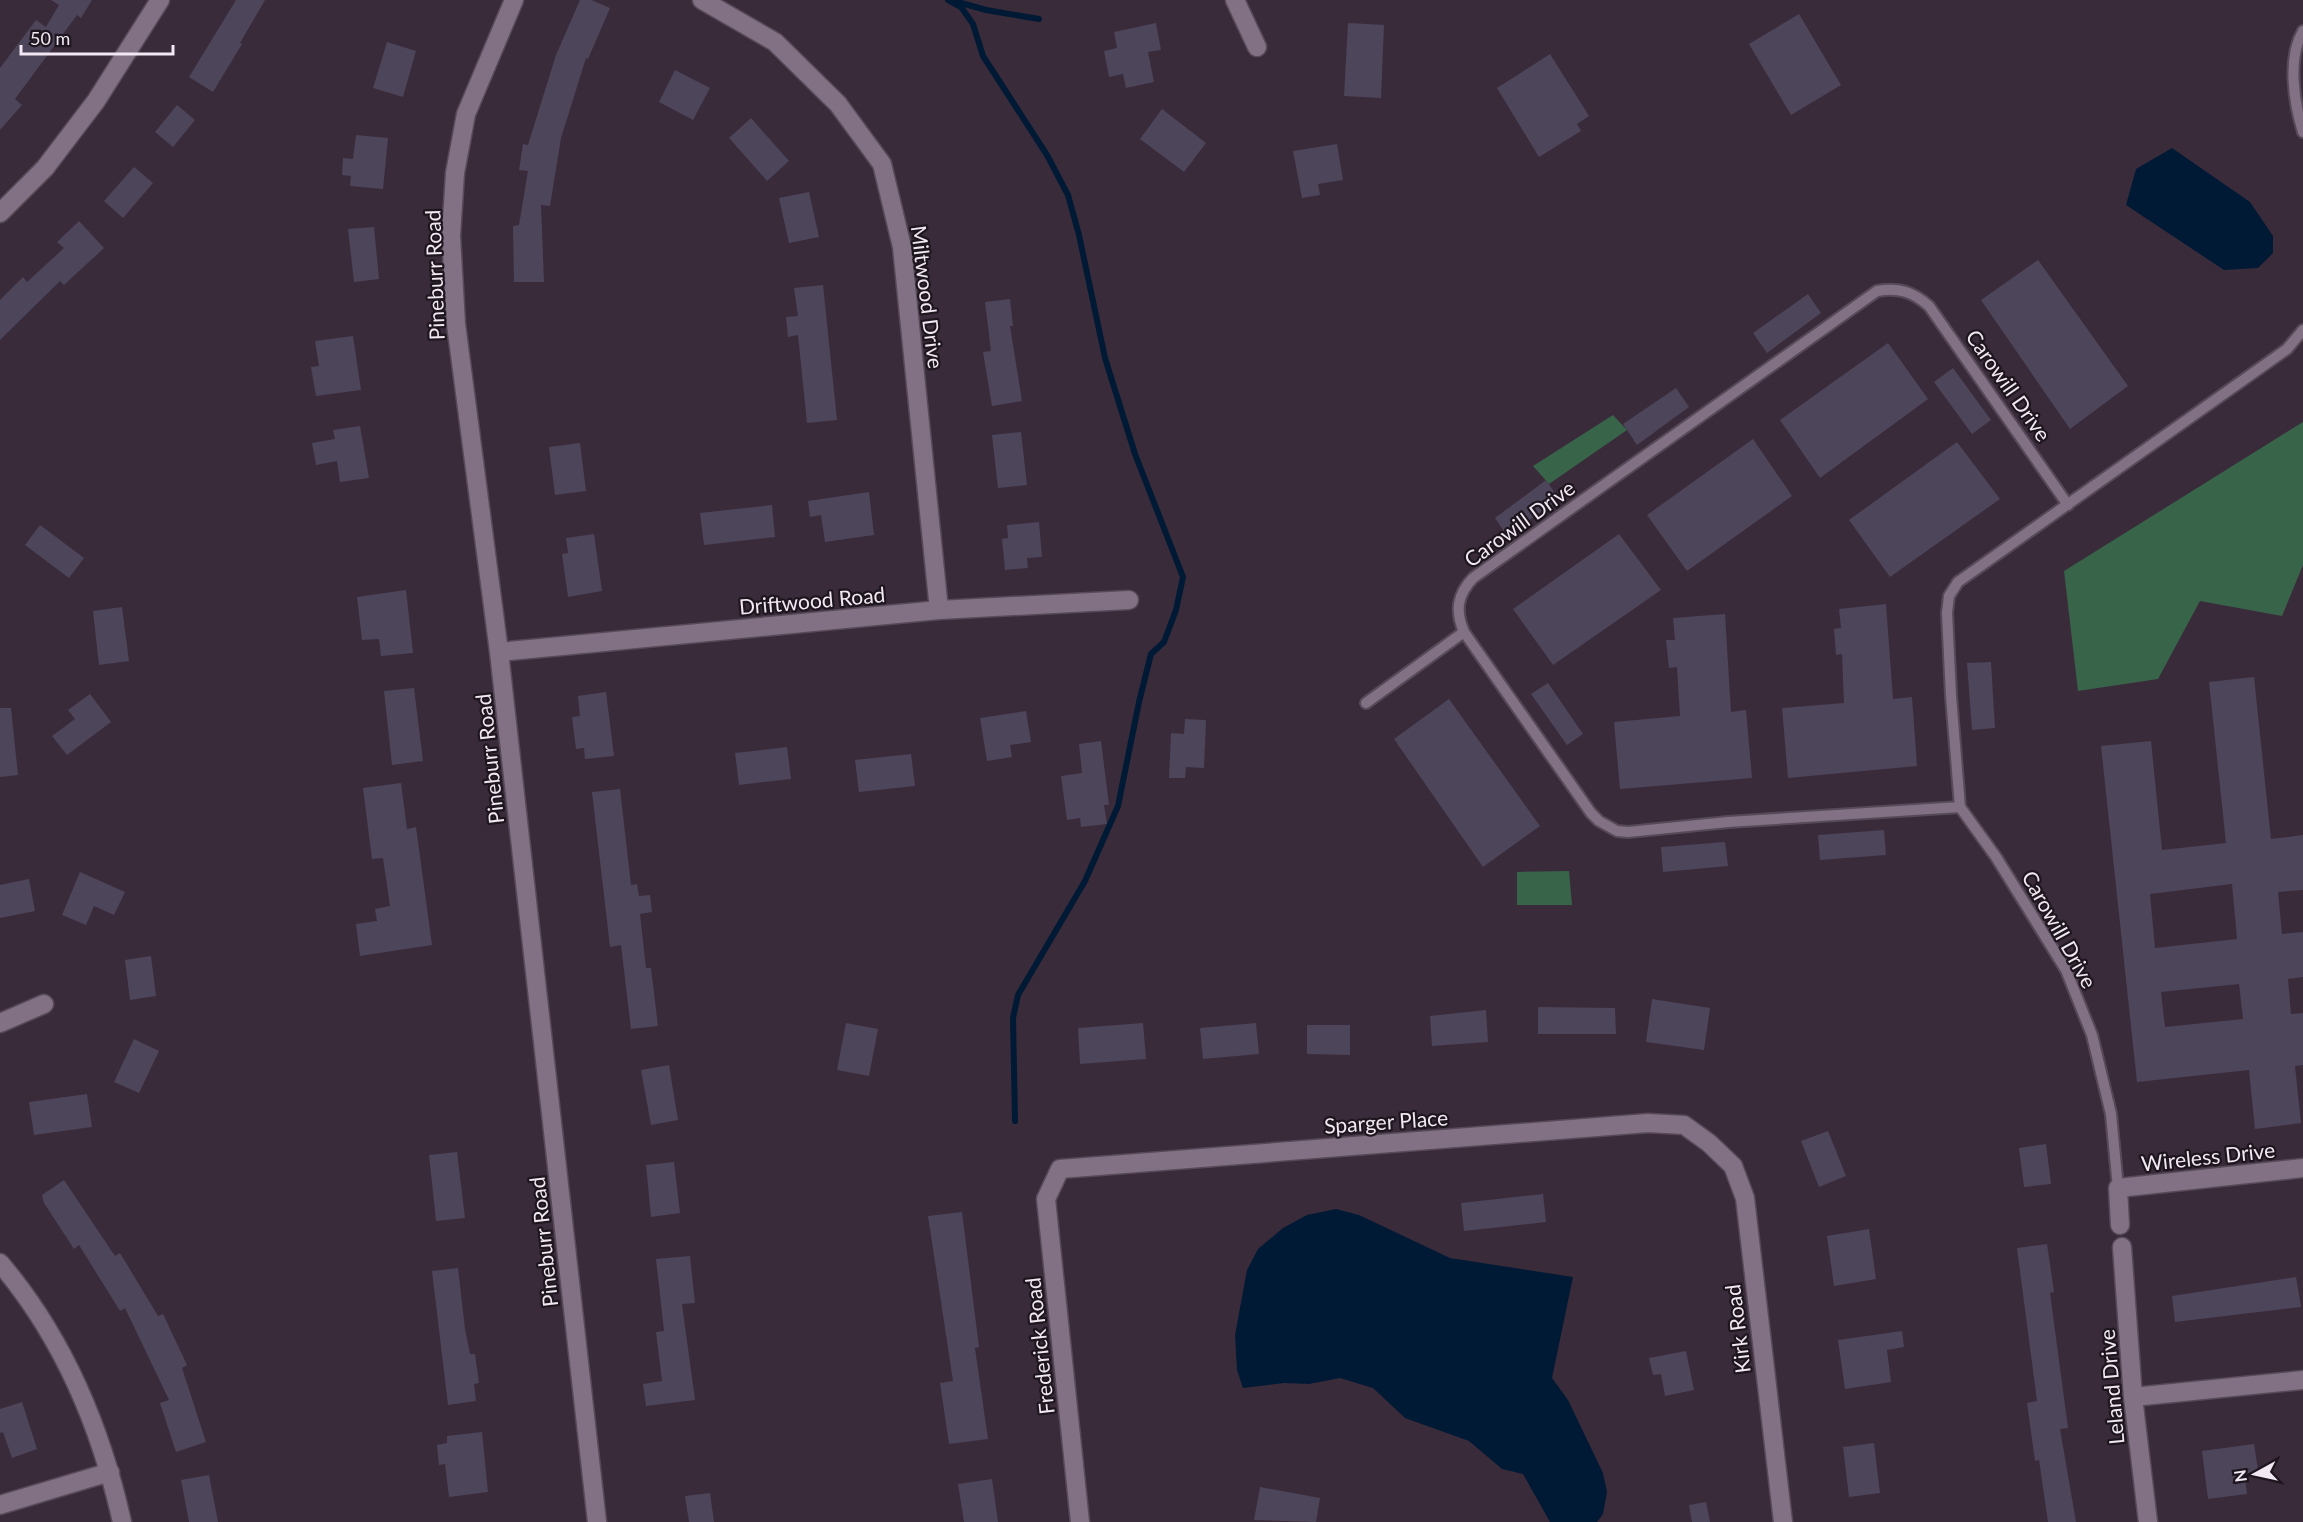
<svg xmlns="http://www.w3.org/2000/svg" width="2303" height="1522" viewBox="0 0 2303 1522" font-family="Lato,sans-serif">
<rect width="100%" height="100%" fill="#3a2b3b"/>
<!-- green -->
<path fill="#38644a" d="M1613,415L1627,430L1549,484L1533,466Z
M2303,422V565L2282,616L2200,601L2158,679L2078,691L2064,571Z
M1569,871L1572,905H1517V872Z"/>
<!-- water -->
<path fill="#001a35" d="M2172,148L2250,202L2273,236V253L2258,268L2224,270L2126,205L2136,169Z
M1336,1209L1359,1215L1450,1258L1573,1277L1552,1378L1568,1400L1603,1473L1607,1492L1603,1514L1597,1522H1550L1523,1474L1502,1469L1469,1441L1405,1418L1373,1388L1340,1378L1309,1384L1284,1383L1243,1388L1237,1370L1235,1335L1247,1270L1258,1249L1283,1228L1307,1215Z"/>
<g fill="none" stroke-linecap="round" stroke-linejoin="round">
<!-- stream -->
<path stroke="#001a35" stroke-width="6" d="M948,0L961,7L973,24L983,56L1047,155L1068,195L1079,235L1105,358L1135,454L1183,577L1176,610L1164,642L1151,654L1139,702L1118,806L1085,881L1018,995L1013,1018L1015,1121
M958,2L986,10L1039,19"/>
</g>
<!-- building -->
<path fill="#4d455a" fill-rule="evenodd" d="M51,0H92L81,18L77,15L15,99L22,105L0,130V68L36,20L46,27L59,5Z
M236,0H265L240,43L242,44L213,92L189,77Z
M580,0H591L610,8L588,59L586,58L561,138L550,206L541,205L544,282H514L513,226L519,225L528,171L519,170L523,144L528,145L556,55Z
M1799,14L1841,85L1791,115L1749,44Z
M1156,23L1161,50L1148,52L1154,82L1126,88L1123,74L1109,77L1104,51L1117,48L1114,32Z
M1348,23L1384,25L1381,98L1344,96Z
M387,42L416,51L403,97L373,88Z
M1550,54L1589,116L1577,124L1581,131L1539,157L1497,88Z
M675,70L710,88L693,120L659,102Z
M177,105L195,120L173,147L155,132Z
M1162,109L1206,143L1184,172L1140,139Z
M751,118L789,161L767,181L729,138Z
M356,135L388,138L383,189L350,186L351,176L342,175L343,158L353,159Z
M1337,144L1343,180L1318,184L1320,195L1302,198L1293,151Z
M134,167L153,183L123,218L104,201Z
M809,192L819,237L789,243L779,198Z
M79,221L104,248L64,285L60,281L0,340V300L23,277L27,282L64,248L57,242Z
M374,227L379,279L354,282L348,229Z
M2038,260L2128,386L2070,429L1981,300Z
M823,285L837,420L807,423L798,335L788,337L786,317L798,316L794,288Z
M1808,294L1821,313L1767,353L1753,333Z
M1010,299L1013,326H1010L1022,401L992,406L983,352L991,351L985,302Z
M353,336L361,390L316,396L311,367L319,366L315,341Z
M1888,343L1928,399L1820,478L1780,420Z
M1953,368L1991,420L1972,434L1934,382Z
M1676,388L1689,407L1637,445L1623,424Z
M360,426L369,478L340,482L337,461L316,465L312,443L335,439L333,430Z
M1021,432L1027,485L998,488L992,435Z
M1753,439L1792,496L1687,571L1647,515Z
M1957,442L2000,499L1890,577L1849,520Z
M580,443L586,491L555,495L549,447Z
M1546,480L1559,499L1507,536L1495,518Z
M869,492L874,535L825,542L821,515L810,517L808,501Z
M772,505L775,537L704,545L700,513Z
M1039,522L1042,557L1027,558L1028,568L1005,570L1002,539L1008,538L1007,525Z
M40,525L84,558L69,578L25,545Z
M594,534L602,591L568,597L562,554L568,553L566,538Z
M1619,534L1661,590L1553,665L1513,609Z
M406,590L413,653L381,656L379,639L362,640L357,597Z
M1886,604L1893,699L1912,697L1917,766L1788,778L1782,708L1844,703L1842,654L1836,655L1834,629L1841,628L1839,609Z
M122,607L129,661L99,665L93,611Z
M1725,614L1731,712L1746,710L1752,778L1620,789L1614,722L1680,716L1677,667L1669,668L1666,640H1675L1673,618Z
M1991,662L1995,728L1972,730L1967,663Z
M2254,677L2271,839L2303,835V890L2278,892L2282,934L2303,932V977L2288,979L2291,1014L2303,1013V1065L2295,1066L2301,1123L2255,1129L2249,1070L2137,1082L2101,746L2151,741L2162,850L2226,843L2209,682ZM2232,884L2237,939L2155,948L2150,894ZM2239,984L2243,1019L2165,1027L2161,992Z
M1548,683L1583,734L1567,745L1531,694Z
M414,688L423,761L392,765L384,691Z
M606,692L614,756L585,759L584,748L576,749L572,717L580,716L578,696Z
M90,694L111,722L67,755L52,736L75,719L68,710Z
M1449,699L1540,826L1483,867L1394,739Z
M0,708H11L18,775L0,777Z
M1026,711L1031,742L1010,745L1012,757L987,761L980,718Z
M1185,719L1206,720L1204,768L1186,767L1185,778H1169L1171,733L1184,734Z
M1101,741L1109,805H1104L1107,824L1081,827L1080,818L1067,820L1061,776L1082,773L1079,744Z
M787,747L791,779L739,785L735,753Z
M911,754L915,786L859,792L855,760Z
M401,783L407,829L416,827L432,945L360,956L356,924L377,921L375,909L390,906L383,858L372,859L363,788Z
M620,789L631,885L637,884L639,896L650,895L652,912L640,914L646,968H651L658,1026L631,1029L621,945L610,947L592,792Z
M1884,830L1886,855L1820,860L1818,835Z
M1725,842L1728,866L1663,872L1661,847Z
M80,872L125,892L114,915L94,906L86,925L62,915Z
M29,879L35,911L0,918V885Z
M151,956L156,996L130,1000L125,960Z
M1652,999L1710,1008L1704,1050L1646,1042Z
M1538,1007L1615,1008L1616,1034H1538Z
M1486,1010L1488,1042L1432,1046L1430,1016Z
M846,1023L878,1029L869,1076L837,1070Z
M1143,1023L1146,1059L1080,1064L1078,1028Z
M1256,1023L1259,1054L1203,1059L1200,1028Z
M1307,1025H1350V1055L1307,1054Z
M134,1039L159,1051L139,1093L114,1082Z
M669,1065L678,1120L651,1125L641,1070Z
M87,1094L92,1127L34,1135L29,1102Z
M1828,1131L1846,1176L1819,1187L1801,1141Z
M2046,1144L2051,1184L2024,1187L2019,1148Z
M457,1152L465,1218L436,1221L429,1155Z
M674,1162L680,1213L651,1217L646,1165Z
M64,1180L115,1256L120,1253L158,1316L163,1314L187,1365L182,1368L206,1442L176,1452L160,1403L169,1400L125,1308L120,1311L79,1245L74,1249L44,1203L42,1195Z
M1543,1194L1546,1222L1464,1231L1461,1203Z
M962,1212L979,1347L975,1348L988,1439L949,1444L940,1383L953,1381L928,1216Z
M1869,1229L1876,1279L1834,1286L1827,1236Z
M2047,1244L2054,1292L2050,1293L2068,1428L2060,1429L2076,1522H2048L2039,1460L2035,1461L2027,1403L2037,1401L2017,1248Z
M690,1256L695,1303L682,1304L695,1400L646,1406L643,1384L662,1381L656,1332L664,1331L656,1259Z
M458,1268L465,1329L470,1354H475L479,1383L474,1384L476,1401L448,1405L432,1271Z
M2296,1277L2301,1307L2175,1322L2172,1296Z
M1902,1331L1904,1347L1887,1350L1891,1382L1845,1389L1838,1340Z
M1686,1351L1694,1390L1665,1396L1661,1374L1653,1375L1649,1358Z
M22,1402L37,1449L12,1458L3,1432L0,1433V1409Z
M482,1432L488,1492L449,1497L445,1464L439,1465L437,1445L447,1443V1436Z
M1874,1443L1880,1493L1849,1497L1843,1447Z
M2254,1444L2259,1476L2245,1478L2247,1494L2208,1499L2202,1451Z
M209,1475L218,1522H189L181,1480Z
M992,1479L998,1522H964L958,1484Z
M1260,1487L1320,1498L1316,1522L1254,1520Z
M710,1493L714,1522H689L685,1496Z
M1706,1502L1710,1522H1692L1689,1505Z"/>
<g fill="none" stroke-linecap="round" stroke-linejoin="round">
<!-- service casing -->
<g stroke="#574a58" stroke-width="14">
<path id="service" d="M2303,31C2287,58 2294,103 2303,132
M2068,505L1929,306C1913,292 1899,287 1877,291L1473,578C1457,595 1455,611 1464,632L1591,813L1599,821L1617,831L1628,832L1728,822L1960,807L1996,857L2066,970L2092,1035L2111,1114L2118,1188
M1366,703L1464,632
M1960,807L1951,696L1947,613L1949,596L1958,582L2287,349L2303,330"/>
</g>
<!-- minor casing -->
<g stroke="#574a58" stroke-width="21">
<path id="minor" d="M514,0L466,114L455,173L451,236L456,324L499,652L597,1522
M702,0L775,42L838,104L882,164L902,247L939,610
M1235,0L1257,47
M0,213L45,168L96,101L160,0
M499,652L939,610L1129,600
M0,1023L44,1004
M2120,1225L2118,1188L2303,1168
M2122,1247L2133,1397L2148,1522
M0,1263C62,1336 101,1428 122,1522
M2133,1397L2303,1380
M0,1505L110,1472
M1080,1522L1046,1199L1060,1169L1648,1123L1684,1125L1709,1143L1733,1166L1745,1198L1783,1522"/>
</g>
<!-- service -->
<use href="#service" stroke="#827184" stroke-width="10"/>
<!-- minor -->
<use href="#minor" stroke="#827184" stroke-width="18"/>
</g>
<g text-anchor="middle" dominant-baseline="central" stroke-width="4.5" stroke-linejoin="round" paint-order="stroke">
<!-- street labels -->
<g font-size="21" fill="#f2e8f3" stroke="#1d161e">
<text transform="translate(434 275) rotate(-92)">Pineburr Road</text>
<text transform="translate(928 297) rotate(83)">Miltwood Drive</text>
<text transform="translate(2009 385) rotate(55)">Carowill Drive</text>
<text transform="translate(1519 523) rotate(-36)">Carowill Drive</text>
<text transform="translate(812 600) rotate(-5)">Driftwood Road</text>
<text transform="translate(489 759) rotate(-96)">Pineburr Road</text>
<text transform="translate(2060 929) rotate(61)">Carowill Drive</text>
<text transform="translate(1386 1121) rotate(-4)">Sparger Place</text>
<text transform="translate(2208 1156) rotate(-6)">Wireless Drive</text>
<text transform="translate(543 1242) rotate(-96)">Pineburr Road</text>
<text transform="translate(1737 1329) rotate(-97)">Kirk Road</text>
<text transform="translate(1039 1346) rotate(-96)">Frederick Road</text>
<text transform="translate(2111 1387) rotate(-95)">Leland Drive</text>
</g>
</g>
<!-- north arrow -->
<g transform="translate(2255 1474) rotate(262)" stroke="#1d161e" stroke-width="4.5" paint-order="stroke">
<path d="M0-4.5L10 22L0 15L-10 22Z" fill="#f2e8f3"/>
<text y="-9" font-size="16" font-weight="bold" text-anchor="middle" fill="#f2e8f3">N</text>
</g>
<!-- scale -->
<path d="M21 45v9h152v-9" fill="none" stroke="#f2e8f3" stroke-width="3"/>
<text x="30" y="45" font-size="18" fill="#f2e8f3" stroke="#1d161e" stroke-width="4.5" paint-order="stroke">50 m</text>
</svg>
